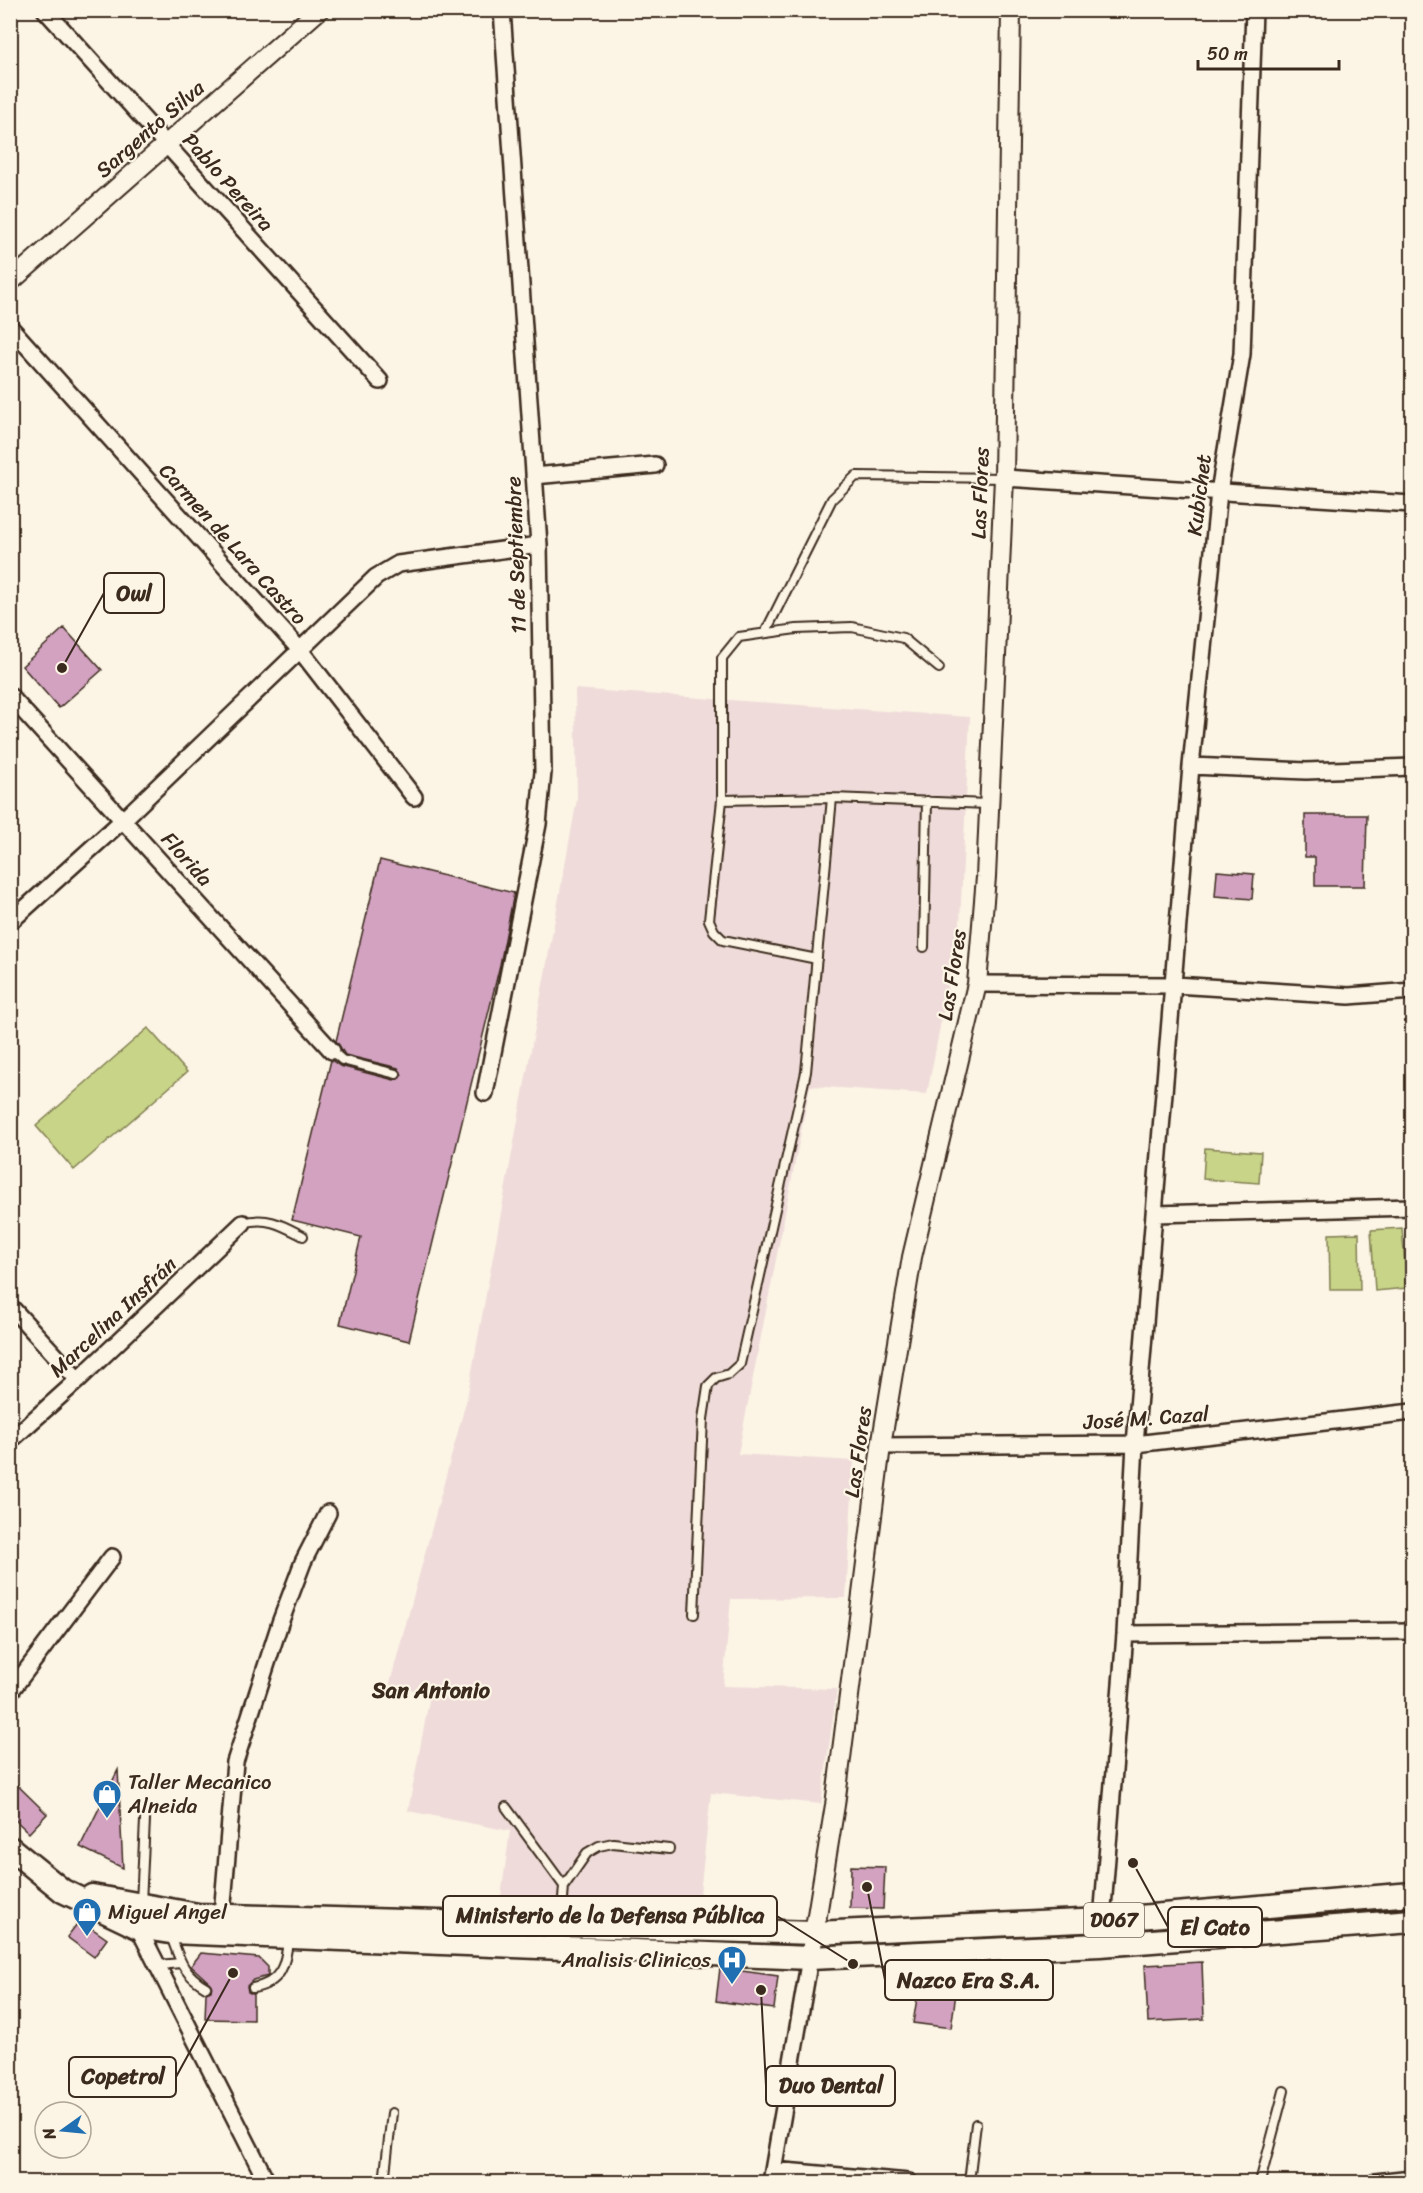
<svg xmlns="http://www.w3.org/2000/svg" width="1423" height="2193" viewBox="0 0 1423 2193" font-family="Sriracha,sans-serif">
<rect width="100%" height="100%" fill="#fcf5e5"/>
<filter id="ink" filterUnits="userSpaceOnUse"><feTurbulence type="fractalNoise" baseFrequency=".0167" numOctaves="2"/><feDisplacementMap in="SourceGraphic" scale="12" xChannelSelector="R" yChannelSelector="G"/><feConvolveMatrix kernelMatrix="1 2 1 2 8 2 1 2 1" color-interpolation-filters="sRGB"/></filter>
<g filter="url(#ink)">
<!-- built -->
<path fill="#efdcda" d="M575,689L970,717L960,924L927,1094L810,1086L738,1454L854,1461L846,1598L731,1599L723,1686L837,1689L821,1804L711,1793L698,1912L500,1903L510,1831L408,1811L431,1690H388L467,1398L577,799Z"/>
<!-- green -->
<path fill="#c8d488" stroke="#827f53" stroke-width="1.5" d="M148,1028L187,1072L74,1170L36,1126Z
M1205,1148L1261,1152L1259,1183L1203,1179Z
M1402,1228L1407,1288L1375,1291L1371,1230Z
M1359,1233L1360,1290H1330L1329,1234Z"/>
<!-- building -->
<path fill="#d2a2c0" stroke="#3b2a1e" stroke-width="1.5" d="M64,628L102,670L59,708L22,666Z
M1305,815H1367L1365,886H1315V857H1305Z
M380,860L514,893L500,965L409,1341L340,1324L361,1237L292,1220L331,1060L340,1066L394,1080L402,1075L398,1068L345,1055L336,1041Z
M1217,871L1254,874L1252,899L1215,896Z
M118,1770L123,1868L80,1847Z
M10,1778L47,1814L29,1833L10,1815Z
M851,1866L885,1867L883,1909L850,1908Z
M80,1920L107,1939L94,1957L67,1937Z
M201,1953L259,1958L268,1967V1976L253,1980L247,1986L248,1992L253,1994V2020L205,2019L206,1993L211,1991L212,1985L191,1966Z
M1202,1962L1204,2019L1148,2022L1145,1965Z
M720,1968L778,1976L774,2009L716,2001Z
M921,1973L958,1979L951,2028L913,2023Z"/>
<g fill="none" stroke-linecap="round" stroke-linejoin="round">
<!-- service casing -->
<g stroke="#3b2a1e" stroke-width="12">
<path id="service" d="M765,633L832,499L856,476L1004,478
M722,800V658L739,637L796,629L852,627L903,638L939,668
M924,947L927,801
M817,959L723,940L714,931L709,920L722,800L832,798L988,804
M332,1051L342,1060L396,1074
M243,1223C267,1216 282,1225 303,1236
M694,1614L703,1419L708,1386L716,1378L729,1374L740,1364L806,1072L832,798
M506,1807L564,1886
M141,1903L145,1820
M561,1924L564,1886L587,1853L599,1846L613,1843L669,1849
M171,1936C180,1960 182,1973 206,1987
M158,1965L181,1963
M253,1988C281,1983 286,1965 288,1939
M384,2182L392,2113
M969,2182L976,2124
M1260,2182L1284,2091"/>
</g>
<!-- minor casing -->
<g stroke="#3b2a1e" stroke-width="20">
<path id="minor" d="M45,10L380,381
M10,327L300,650L414,797
M534,476L655,465
M1004,478L1412,504
M10,696L332,1051
M1191,766L1306,771L1412,767
M10,922L124,819L376,577L398,564L539,545
M977,984L1175,985L1349,996L1412,991
M485,1093L538,824L543,772L539,545L502,10
M1155,1214L1412,1207
M10,1306L78,1380
M10,1441L78,1380L243,1223
M881,1446L1135,1444L1412,1412
M1125,1634L1412,1631
M10,1692L112,1557
M222,1915L235,1762L280,1623L303,1562L328,1513
M138,1927L267,2182
M1100,1945L1125,1634L1135,1444L1191,766L1219,492L1242,354L1254,10
M773,2170L909,2182
M771,2182L810,1958
M1375,2182L1412,2178"/>
</g>
<!-- tertiary casing -->
<g stroke="#3b2a1e" stroke-width="22">
<path id="tertiary" d="M10,282L319,10
M810,1958L835,1805L881,1446L912,1257L977,984L986,877L1004,478L1011,10"/>
</g>
<!-- primary casing -->
<g stroke="#3b2a1e" stroke-width="27">
<path id="primary" d="M10,1848L63,1891L138,1927L170,1932L810,1958L1100,1945L1412,1921
M92,1896L198,1915L815,1933L1103,1920L1412,1894"/>
</g>
<!-- service -->
<use href="#service" stroke="#fcf5e5" stroke-width="8"/>
<!-- minor -->
<use href="#minor" stroke="#fcf5e5" stroke-width="15"/>
<!-- tertiary -->
<use href="#tertiary" stroke="#fcf5e5" stroke-width="18"/>
<!-- primary -->
<use href="#primary" stroke="#fcf5e5" stroke-width="22"/>
</g>
</g>
<!-- icons -->
<defs>
<g id="shop-pin" transform="scale(1.5)"><path d="M0 17L-7.5 6A9.5 9.5 0 1 1 7.5 6Z" fill="#1f6fb2" stroke="#fcf5e5"/><path d="M-5-2.5h2.3a2.7 3.5 0 0 1 5.4 0H5L5.5 6h-11ZM-1.5-2.5h3a1.5 2.3 0 0 0-3 0Z" fill="#fff"/></g>
<g id="hospital-pin" transform="scale(1.5)"><path d="M0 17L-7.5 6A9.5 9.5 0 1 1 7.5 6Z" fill="#1f6fb2" stroke="#fcf5e5"/><path d="M-5-5h3v3.5h4V-5h3V5h-3V1.5h-4V5h-3Z" fill="#fff"/></g>
</defs>
<g fill-rule="evenodd">
<use href="#shop-pin" x="107" y="1794"/>
<use href="#shop-pin" x="87" y="1912"/>
<use href="#hospital-pin" x="732" y="1960"/>
</g>
<g text-anchor="middle" dominant-baseline="central" stroke-width="4.5" stroke-linejoin="round" paint-order="stroke">
<!-- shield labels -->
<rect fill="#fcf5e5" stroke="#75675a" stroke-width="1.5" x="1084" y="1903" width="60" height="34" rx="4.5"/>
<g font-size="20" font-weight="bold" fill="#3b2a1e">
<text x="1114" y="1920">D067</text>
</g>
<!-- street labels -->
<g font-size="21" fill="#3b2a1e" stroke="#fcf5e5">
<text transform="translate(150 129) rotate(-41)">Sargento Silva</text>
<text transform="translate(228 182) rotate(48)">Pablo Pereira</text>
<text transform="translate(980 493) rotate(-88)">Las Flores</text>
<text transform="translate(1199 495) rotate(-83)">Kubichet</text>
<text transform="translate(233 544) rotate(48)">Carmen de Lara Castro</text>
<text transform="translate(516 555) rotate(-92)">11 de Septiembre</text>
<text transform="translate(187 859) rotate(48)">Florida</text>
<text transform="translate(952 975) rotate(-81)">Las Flores</text>
<text transform="translate(113 1317) rotate(-43)">Marcelina Insfrán</text>
<text transform="translate(1146 1418) rotate(-4)">José M. Cazal</text>
<text transform="translate(858 1452) rotate(-82)">Las Flores</text>
</g>
<!-- poi labels -->
<g font-size="21" fill="#3b2a1e" stroke="#fcf5e5" text-anchor="start">
<text x="128" y="1782">Taller Mecanico<tspan x="128" dy="24">Alneida</tspan></text>
<text x="108" y="1912">Miguel Angel</text>
<text x="711" y="1960" text-anchor="end">Analisis Clinicos</text>
</g>
<!-- neighbourhood labels -->
<g font-size="22" font-weight="bold" fill="#3b2a1e" stroke="#fcf5e5">
<text x="431" y="1690">San Antonio</text>
</g>
</g>
<!-- callouts -->
<path fill="none" stroke="#3b2a1e" stroke-width="2" d="M62 668L104 593M853 1964L777 1916M1133 1863L1168 1927M867 1887L885 1980M233 1973L176 2077M761 1990L766 2086"/>
<g fill="#3b2a1e" stroke="#fcf5e5" stroke-width="2">
<circle cx="62" cy="668" r="6"/>
<circle cx="853" cy="1964" r="6"/>
<circle cx="1133" cy="1863" r="6"/>
<circle cx="867" cy="1887" r="6"/>
<circle cx="233" cy="1973" r="6"/>
<circle cx="761" cy="1990" r="6"/>
</g>
<g fill="#fcf5e5" stroke="#3b2a1e" stroke-width="2">
<rect x="104" y="573" width="60" height="40" rx="6"/>
<rect x="443" y="1896" width="334" height="40" rx="6"/>
<rect x="1168" y="1907" width="94" height="40" rx="6"/>
<rect x="885" y="1960" width="168" height="40" rx="6"/>
<rect x="69" y="2057" width="107" height="40" rx="6"/>
<rect x="766" y="2066" width="129" height="40" rx="6"/>
</g>
<g font-size="22" text-anchor="middle" font-weight="bold" fill="#3b2a1e">
<text x="134" y="601">Owl</text>
<text x="610" y="1923">Ministerio de la Defensa Pública</text>
<text x="1215" y="1935">El Cato</text>
<text x="969" y="1988">Nazco Era S.A.</text>
<text x="123" y="2084">Copetrol</text>
<text x="831" y="2093">Duo Dental</text>
</g>
<!-- margin -->
<rect width="1423" height="2193" fill="none" stroke="#fcf5e5" stroke-width="36"/>
<rect x="18" y="18" width="1387" height="2157" fill="none" stroke="#3b2a1e" stroke-width="2" filter="url(#ink)"/>
<!-- north arrow -->
<g transform="translate(63 2130) rotate(255)"><circle r="28" fill="#fcf5e5" stroke="#afa495" stroke-width="1.5"/>
<path d="M0-4.5L10 22L0 15L-10 22Z" fill="#1f6fb2"/>
<text y="-9" font-size="16" font-weight="bold" text-anchor="middle" fill="#3b2a1e">N</text>
</g>
<!-- scale -->
<path d="M1198 60v9h141v-9" fill="none" stroke="#3b2a1e" stroke-width="3"/>
<text x="1207" y="60" font-size="18" fill="#3b2a1e" stroke="#fcf5e5" stroke-width="4.5" paint-order="stroke">50 m</text>
</svg>
